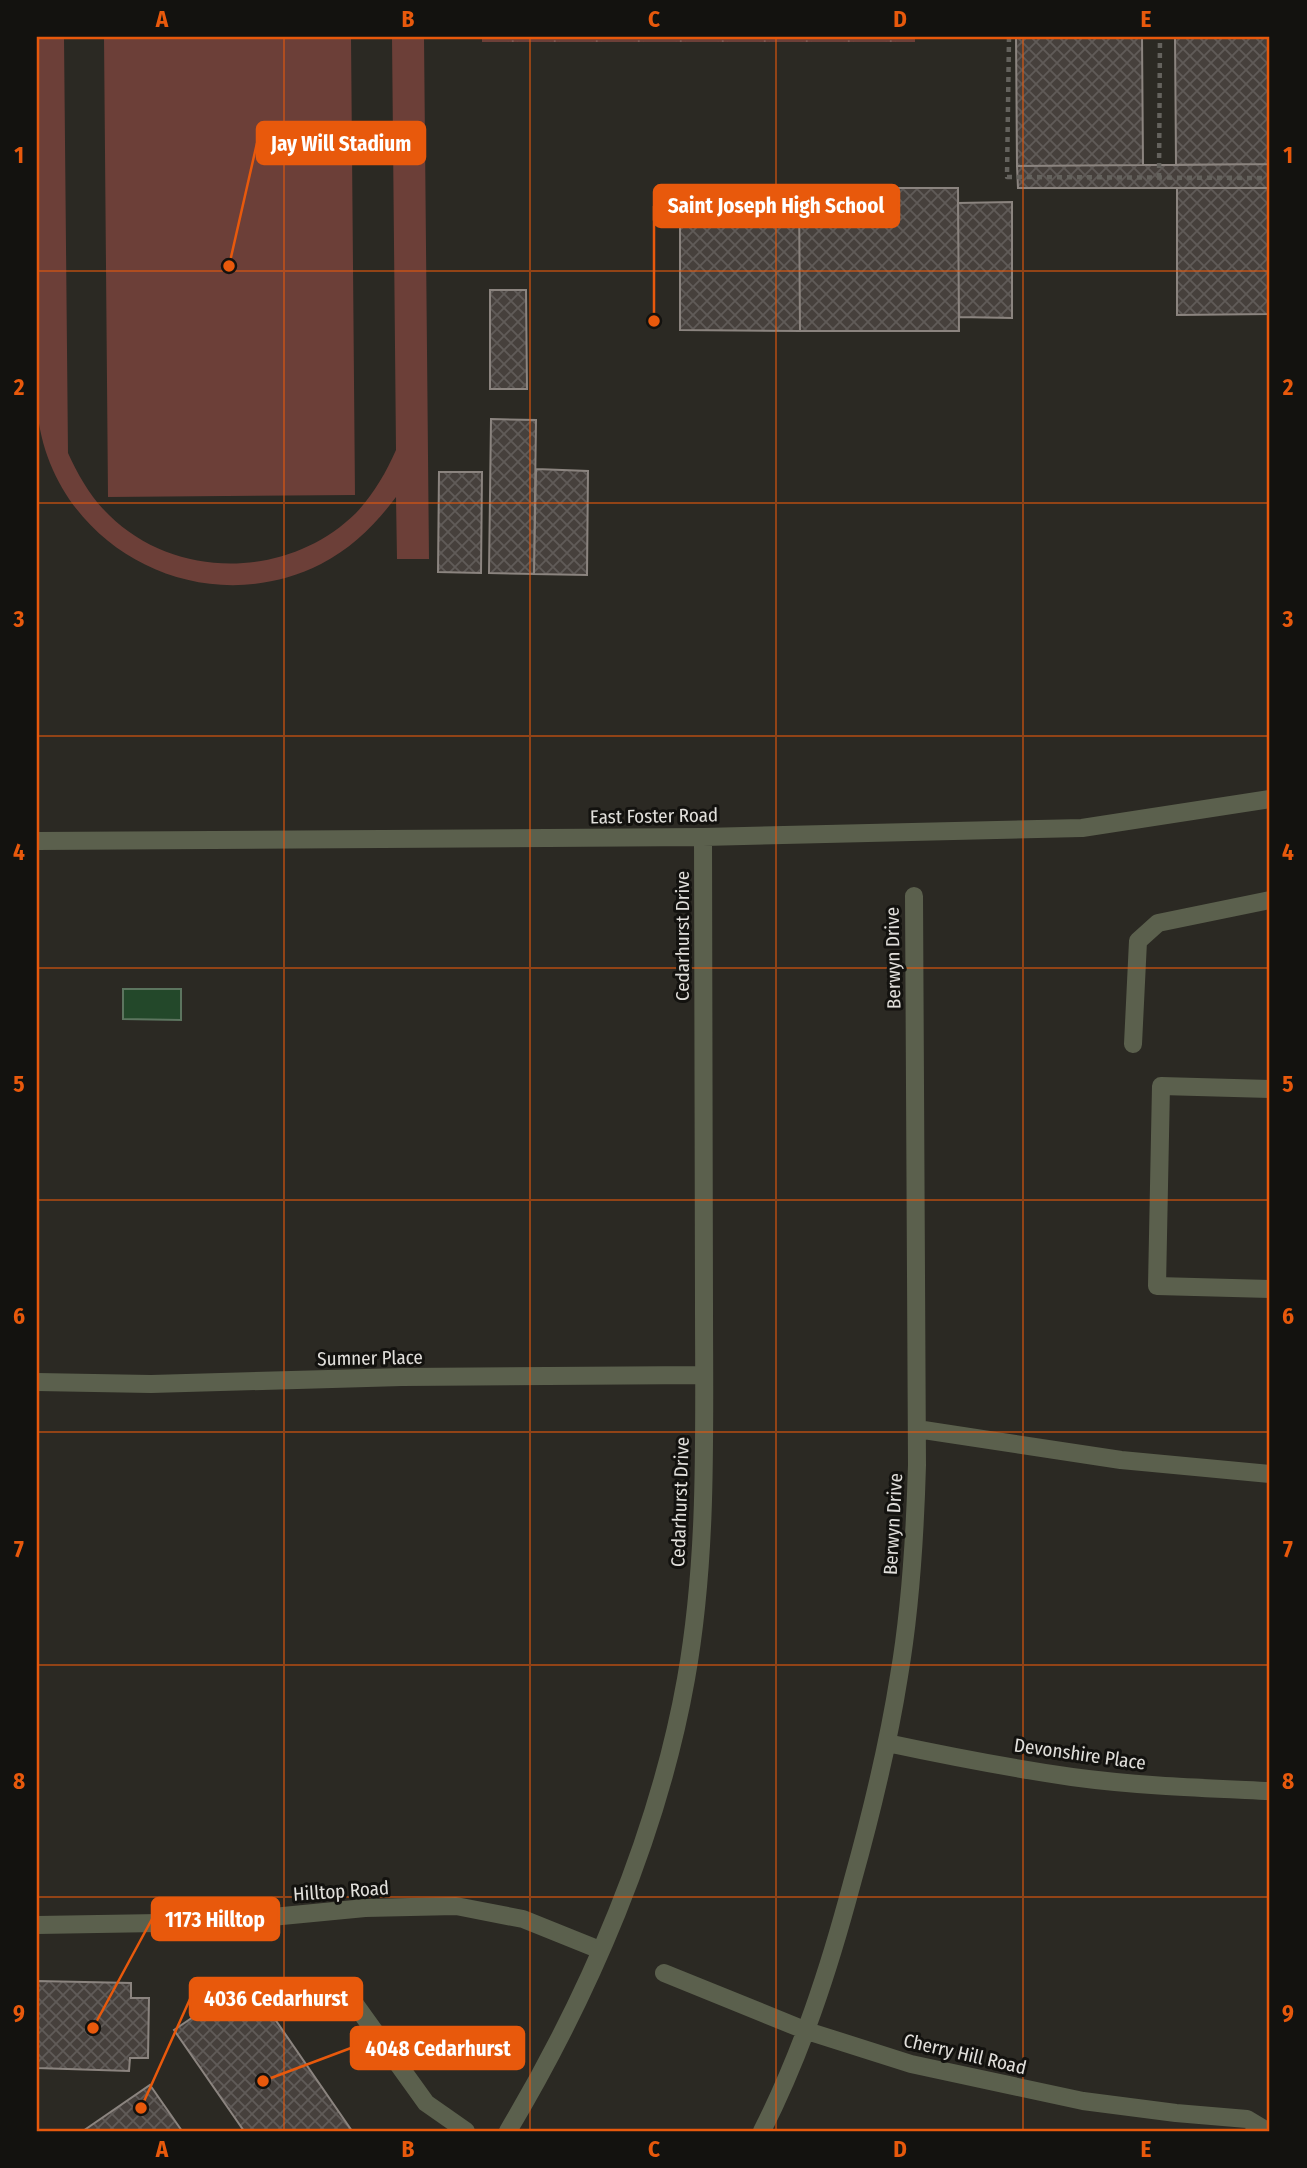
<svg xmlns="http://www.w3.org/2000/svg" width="1307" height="2168" viewBox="0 0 1307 2168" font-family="'Fira Sans Condensed',sans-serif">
<defs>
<pattern id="grass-tufts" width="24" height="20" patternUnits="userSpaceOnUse" patternTransform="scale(1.75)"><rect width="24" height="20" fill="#6c3f38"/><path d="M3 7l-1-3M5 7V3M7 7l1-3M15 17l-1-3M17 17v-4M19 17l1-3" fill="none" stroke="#815a54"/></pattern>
<pattern id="building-cross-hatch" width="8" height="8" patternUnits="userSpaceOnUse" patternTransform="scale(1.75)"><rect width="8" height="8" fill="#46403c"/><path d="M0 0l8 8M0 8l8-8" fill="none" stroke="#605b58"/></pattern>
</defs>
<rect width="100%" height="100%" fill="#2b2923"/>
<!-- grass -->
<path fill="url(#grass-tufts)" d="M482,37H915V42H482Z"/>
<!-- pitch -->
<path fill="#6c3f38" d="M37,37H64L68,453C78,475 91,498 109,515C176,581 289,579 356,513C373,495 386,473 396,450L392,37H424L429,559H397L396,497C376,524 352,548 321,564C198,626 49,545 37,408Z
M104,37H351L355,495L108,497Z"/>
<!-- water -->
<path fill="#23482a" stroke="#5c755f" stroke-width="2" d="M123,989H181V1020L123,1019Z"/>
<!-- building -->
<path fill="url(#building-cross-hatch)" stroke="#8b847f" stroke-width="2" d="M1016,37H1142L1143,165L1017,166Z
M1175,37H1270V164L1176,165Z
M1270,164V188H1018L1017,166Z
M680,188H799L800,331L680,330Z
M799,188H958L959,331H800Z
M1177,188H1270V314L1177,315Z
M1012,202V318L959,317L958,203Z
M490,290H526L527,389H490Z
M491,419L536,420L534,574L489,573Z
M536,469L588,471L587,575L534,574Z
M439,472H482L481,573L438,572Z
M248,1980L352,2131H244L174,2030Z
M37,1981L131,1983V1998H149L148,2058H130L129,2071L37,2068Z
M150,2085L182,2131H83Z"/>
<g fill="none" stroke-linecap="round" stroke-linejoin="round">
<!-- path -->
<path stroke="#64625d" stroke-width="4.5" stroke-dasharray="5 5" stroke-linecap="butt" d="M1009,37L1007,177L1270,178
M1159,178L1160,37"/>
<!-- minor -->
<path stroke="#5b604d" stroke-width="18" d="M37,841L703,837L1082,828L1270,799
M1133,1044L1138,941L1158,923L1270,900
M1270,1089L1161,1086L1157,1286L1270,1289
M37,1382L151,1384L402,1377L704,1375
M917,1429L1121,1460L1270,1474
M887,1743C948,1756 1010,1768 1072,1777C1138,1786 1204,1788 1270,1791
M37,1925L220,1922L365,1908L456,1906L523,1919L600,1950
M664,1973L807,2031L911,2064L1083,2101L1176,2113L1247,2119L1267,2131
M347,1993L426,2103L466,2131
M508,2131C589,1995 658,1836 686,1679C708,1556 704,1430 704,1305C703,1149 703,993 703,837
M762,2131C802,2052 829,1969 852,1883C871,1815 888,1746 899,1676C911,1606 915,1536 917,1465L914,896"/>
</g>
<!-- grid -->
<path fill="none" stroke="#e8590c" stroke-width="2" stroke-opacity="0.55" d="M284,37V2131M530,37V2131M776,37V2131M1023,37V2131M37,271H1270M37,503H1270M37,736H1270M37,968H1270M37,1200H1270M37,1432H1270M37,1665H1270M37,1897H1270"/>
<g text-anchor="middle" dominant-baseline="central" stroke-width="6" stroke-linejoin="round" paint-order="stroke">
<!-- street labels -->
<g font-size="19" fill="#e1dfdb" stroke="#13120f">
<text transform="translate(654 816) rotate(-1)">East Foster Road</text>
<text transform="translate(682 936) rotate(-90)">Cedarhurst Drive</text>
<text transform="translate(893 958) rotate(-91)">Berwyn Drive</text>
<text transform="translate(370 1358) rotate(-1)">Sumner Place</text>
<text transform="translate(680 1502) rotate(-88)">Cedarhurst Drive</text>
<text transform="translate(893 1524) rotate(-87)">Berwyn Drive</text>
<text transform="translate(1080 1754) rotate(8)">Devonshire Place</text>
<text transform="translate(341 1891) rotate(-4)">Hilltop Road</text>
<text transform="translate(965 2054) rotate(13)">Cherry Hill Road</text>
</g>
</g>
<!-- callouts -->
<path fill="none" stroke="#e8590c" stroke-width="2.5" d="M229 266L257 143M654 321L654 206M93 2028L152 1919M141 2108L190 1999M263 2081L351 2048"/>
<g fill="#e8590c" stroke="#13120f" stroke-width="2.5">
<circle cx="229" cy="266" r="7"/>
<circle cx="654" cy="321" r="7"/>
<circle cx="93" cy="2028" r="7"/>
<circle cx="141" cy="2108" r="7"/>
<circle cx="263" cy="2081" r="7"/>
</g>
<g fill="#e8590c" stroke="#e8590c" stroke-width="2.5">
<rect x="257" y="122" width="168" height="42" rx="7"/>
<rect x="654" y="185" width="245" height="42" rx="7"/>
<rect x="152" y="1898" width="127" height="42" rx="7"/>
<rect x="190" y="1978" width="172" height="42" rx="7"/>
<rect x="351" y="2027" width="173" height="42" rx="7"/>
</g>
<g font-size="21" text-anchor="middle" font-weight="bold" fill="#fff">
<text x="341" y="151">Jay Will Stadium</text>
<text x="776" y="213">Saint Joseph High School</text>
<text x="215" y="1927">1173 Hilltop</text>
<text x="276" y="2006">4036 Cedarhurst</text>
<text x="438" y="2056">4048 Cedarhurst</text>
</g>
<!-- border -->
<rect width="1307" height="2168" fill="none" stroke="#13120f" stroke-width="77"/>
<rect x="38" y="38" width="1230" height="2092" fill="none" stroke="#e8590c" stroke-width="2.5"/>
<g font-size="23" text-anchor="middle" font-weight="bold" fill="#e8590c">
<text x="162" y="27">A</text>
<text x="408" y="27">B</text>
<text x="654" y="27">C</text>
<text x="900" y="27">D</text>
<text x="1146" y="27">E</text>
<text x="19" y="163">1</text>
<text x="1288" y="163">1</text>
<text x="19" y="395">2</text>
<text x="1288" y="395">2</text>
<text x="19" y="627">3</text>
<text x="1288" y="627">3</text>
<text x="19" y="860">4</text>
<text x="1288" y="860">4</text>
<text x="19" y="1092">5</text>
<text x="1288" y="1092">5</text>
<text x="19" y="1324">6</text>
<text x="1288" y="1324">6</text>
<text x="19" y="1557">7</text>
<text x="1288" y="1557">7</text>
<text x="19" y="1789">8</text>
<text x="1288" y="1789">8</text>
<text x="19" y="2021">9</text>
<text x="1288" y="2021">9</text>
<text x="162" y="2157">A</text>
<text x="408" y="2157">B</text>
<text x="654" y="2157">C</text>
<text x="900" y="2157">D</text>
<text x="1146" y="2157">E</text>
</g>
</svg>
